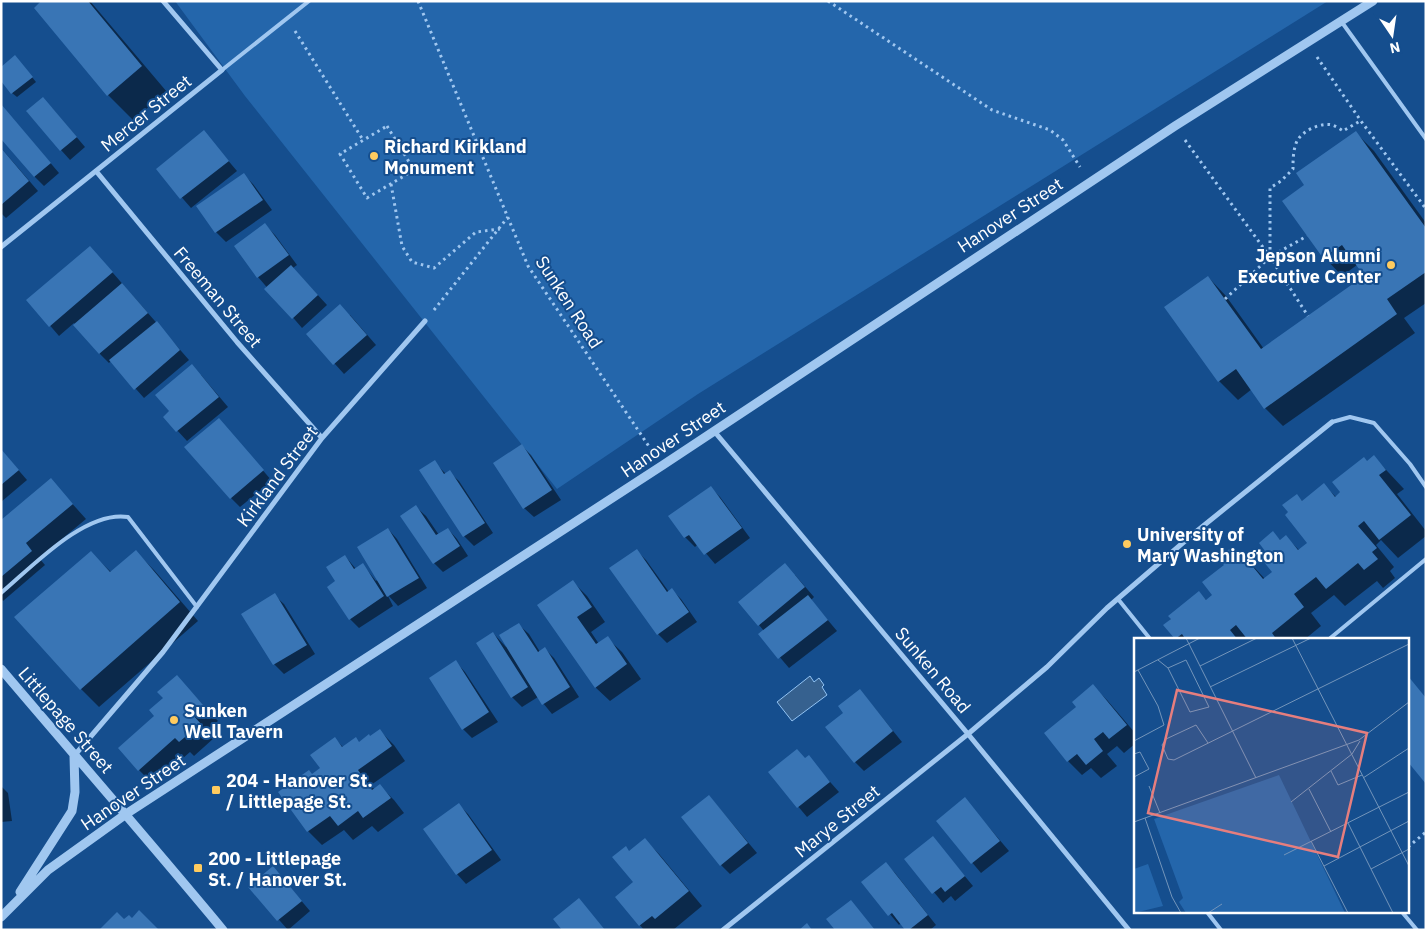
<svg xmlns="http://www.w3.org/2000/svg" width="1427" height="931" viewBox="0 0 1427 931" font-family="'IBM Plex Sans',sans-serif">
<rect width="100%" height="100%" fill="#154e8e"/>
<!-- green -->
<path fill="#2466ab" d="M175,1H1328L698,394L557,489L245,96Z"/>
<!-- water -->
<path fill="#36618f" stroke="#92c3f3" d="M810,676L814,682L819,678L824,685L822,687L827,695L792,721L777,702Z"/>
<!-- shadow -->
<path fill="#0007" d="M43,1H90L167,92L133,120L108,95Z
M19,61L36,82L17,97L12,93Z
M1,105L59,173L44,186L34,176Z
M52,108L85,147L70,160L27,112Z
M204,132L237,171L191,208L157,169Z
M1356,133L1374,151L1426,223V303L1404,318L1415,333L1283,426L1265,408L1252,389L1238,400L1219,381L1166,307L1208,277L1226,296L1264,349L1366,276L1357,265L1342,276L1324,257L1306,185Z
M1,148L38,191L6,218L1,213Z
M244,175L253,184L272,210L226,242L216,232L198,207Z
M265,225L275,235L297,265L293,268L327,305L302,328L258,277L236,247Z
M99,257L189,360L144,398L111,361L109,363L100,354L74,323L59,336L28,300Z
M350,315L376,345L344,374L308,334Z
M201,375L228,407L187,441L165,417Z
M219,419L272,481L240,507L231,498Z
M522,446L531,455L561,500L534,517L524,508Z
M1,450L27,480L1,502Z
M1374,457L1404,489L1397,494L1426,531V536L1398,558L1381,540L1376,545L1394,567L1390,571L1395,578L1383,588L1377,581L1345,606L1334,595L1311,613L1321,626L1304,640H1177L1165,625L1199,592L1207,601L1214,596L1225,565L1240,552L1265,579L1273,572L1267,551L1273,533L1281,541L1286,537L1300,551L1309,543L1297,496L1303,502L1324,485L1336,497L1367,462Z
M434,462L446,474L449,472L459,481L493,533L474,546L464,536L421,471Z
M51,480L86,519L39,558L45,565L3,601L1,598V522Z
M710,487L720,497L750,538L715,564L698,544L695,547L685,537L670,517Z
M416,507L426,516L439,535L448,529L457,539L468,556L443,572L434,563Z
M388,529L397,539L427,588L398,606L387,594L393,606L359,628L350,619L337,582L345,556L356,569L363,565L376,581L378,579Z
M636,550L646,560L669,592L672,590L681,599L697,622L667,643L658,634Z
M136,552L154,570L198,621L99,707L81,689L91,553L111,572Z
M795,575L814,597L811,600L837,631L789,668L760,634L764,631L759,625Z
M573,582L587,596L605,622L591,632L599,644L607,638L622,652L641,679L610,701L595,687L539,605Z
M274,595L284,604L315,654L284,674L274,664Z
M519,625L529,634L540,652L545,649L554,658L579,697L552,714L538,697L522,707L512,697L477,643L493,633L506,647Z
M456,662L465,672L498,722L472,738L463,729Z
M177,677L218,721L206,730L214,738L194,756L190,752L153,784L139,770L156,716Z
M1093,686L1107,700L1136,734V743L1124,753L1117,746L1107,754L1117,766L1101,778L1091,768L1082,775L1068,761L1078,707Z
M860,690L902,742L864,771L855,762L845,713Z
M380,731L394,745L405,761L371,785L374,789L380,786L394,800L404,813L378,832L372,826L353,840L344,830L322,845L308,831L313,776L322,769L335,739L344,748L370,738Z
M808,757L839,792L807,817L770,773Z
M1,786L8,793L12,821L1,822Z
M709,796L757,853L730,874L721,865Z
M965,799L1009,851L981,873L937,821Z
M459,805L468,814L501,860L466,884L457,874Z
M933,838L973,886L955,901L951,896L943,903L906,859Z
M645,840L659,854L702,906L673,930H644L616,897L634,882L630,852Z
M886,864L895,873L936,925L930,930H907L901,923L899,925L863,882Z
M282,878L310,911L288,930L250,887Z"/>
<!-- building -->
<path fill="#3975b5" d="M41,1H88L142,66L107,96L34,8Z
M15,55L33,77L11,94L1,81V67Z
M43,97L77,137L60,151L26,111Z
M1,104L51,163L34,177L1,139Z
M204,130L229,161L180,199L156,169Z
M1356,131L1426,228V272L1387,299L1397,314L1264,409L1236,369L1218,382L1164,307L1208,276L1261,349L1364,276L1342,245L1323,258L1282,201L1304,185L1296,173Z
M1,148L29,181L1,205Z
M244,173L263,200L215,233L196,206Z
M265,223L289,255L257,278L234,246Z
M90,246L113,272L49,327L26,300Z
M291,265L318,295L292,319L264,289Z
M122,283L148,313L99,354L73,325Z
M340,304L367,335L333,365L306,334Z
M157,321L180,350L134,390L109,360Z
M192,364L219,397L176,432L163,417L169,411L155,395Z
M219,418L264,470L230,499L184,447Z
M522,444L552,490L523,509L493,463Z
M1,449L19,470L1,485Z
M1374,455L1386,470L1379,475L1411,515L1379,540L1364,521L1358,526L1377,548L1372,552L1378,559L1364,570L1358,563L1326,589L1316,577L1294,594L1304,607L1272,633L1277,640H1248L1236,625L1230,630L1238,640H1186L1182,634L1175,639L1163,625L1171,619L1168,616L1199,591L1206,600L1212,595L1202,582L1224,565L1218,558L1232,547L1237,553L1240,551L1263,579L1272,572L1259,556L1265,551L1259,543L1273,531L1280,540L1286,535L1298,550L1307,543L1285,515L1288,512L1282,505L1297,494L1302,501L1324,483L1335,497L1340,492L1332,482L1364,457L1367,461Z
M435,460L444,474L450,470L485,523L463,537L419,470Z
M51,478L73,504L26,543L32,551L1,577V520Z
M711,486L742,528L704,555L689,535L684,538L668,516Z
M416,505L436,535L448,528L460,546L433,564L400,516Z
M388,528L419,578L387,597L357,547Z
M637,549L667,592L672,588L689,612L657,635L609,568Z
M136,550L180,602L80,690L14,617L91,551L110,572Z
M345,555L354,569L363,563L384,596L349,620L327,587L335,581L326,567Z
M785,563L805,587L758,626L738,602Z
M573,580L592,607L577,617L596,644L608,636L627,664L595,688L537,605Z
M275,593L307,645L273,665L241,614Z
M808,595L828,620L778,659L758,634Z
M519,623L538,652L545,647L570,687L542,705L499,635Z
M493,632L528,687L511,698L476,643Z
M456,660L489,712L462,730L429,678Z
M177,675L204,706L193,715L201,724L179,742L175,738L138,771L118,748L154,716L149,710L163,698L157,692Z
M1408,676L1426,698V784L1408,762Z
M1093,684L1127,725L1109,739L1103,732L1094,739L1103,751L1086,765L1077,754L1067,762L1044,733L1076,707L1072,702Z
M860,689L893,731L854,763L825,727L843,713L838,706Z
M380,729L392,746L358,770L372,790L380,784L391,798L363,818L358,811L338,826L330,816L307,832L278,792L309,770L312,774L320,768L310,755L335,737L342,747L356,737L359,742L369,734L370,736Z
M797,749L805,758L809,755L830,782L797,808L768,772Z
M709,795L748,843L720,866L681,817Z
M965,797L1000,841L971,864L936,821Z
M459,803L492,850L456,875L423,829Z
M933,836L965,876L945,892L941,887L932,894L904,859Z
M645,838L689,891L655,919L652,916L639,926L615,897L633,882L612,857L626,846L629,851Z
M886,862L928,915L909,930H905L892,913L888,916L861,882Z
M273,866L302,901L277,921L248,887Z
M579,898L605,930H562L553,919Z
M851,900L875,930H835L826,919Z
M139,910L159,930H99L117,912L124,919L129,915L132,918Z
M807,923L812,930H799Z"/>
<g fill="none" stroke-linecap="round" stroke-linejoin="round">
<!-- path -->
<path stroke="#a0c7f0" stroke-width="3" stroke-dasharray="2.5 4" stroke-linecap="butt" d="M418,1L528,266L652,451
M828,1L992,110L1050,130L1063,140L1080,167
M295,31L363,140
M1317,57L1361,121L1426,209
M387,126L414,170L367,198L340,154Z
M1185,140L1270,257L1308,316
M391,184L402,246L412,262L434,268L476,232L500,229
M1270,256V188L1281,181L1293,169C1293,160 1293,150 1297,141C1302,131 1321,122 1332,125C1336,126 1340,129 1343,131L1360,121
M1225,299L1270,257L1307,236
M434,310L508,217
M1408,847L1426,832"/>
<!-- service -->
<path stroke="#a0c7f0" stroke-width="4" d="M1341,21L1426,139
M222,70L309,1
M1332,422L1350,417L1374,423L1410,464L1426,487
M1,593C32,567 85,510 128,517L197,607
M1118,599L1151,640
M1328,640L1426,559
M1207,912L1221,930
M1402,912L1417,930"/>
<!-- minor -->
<path stroke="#a0c7f0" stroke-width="5" d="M96,171L237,342L322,438
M1,247L222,70L163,1
M714,431L968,734L1129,930
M74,756L163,652L322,438L425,321
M723,930L968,734L1047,667L1107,608L1192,535L1332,422"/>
<!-- tertiary -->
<path stroke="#a0c7f0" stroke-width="9" d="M1,669C75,756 150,842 223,930
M20,892L72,811L75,792L74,756
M1,917L48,870L126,814L663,465L1175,126L1373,1"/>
</g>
<!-- markers -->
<g fill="#ffcb5f" stroke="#154e8e" stroke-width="2">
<circle cx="374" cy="156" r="5"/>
<circle cx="1391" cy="265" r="5"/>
<circle cx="1127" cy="544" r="5"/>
<circle cx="174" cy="720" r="5"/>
<rect x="211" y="785" width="10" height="10" rx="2.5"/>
<rect x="193" y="863" width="10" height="10" rx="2.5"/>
</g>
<g text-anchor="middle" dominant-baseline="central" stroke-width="4" stroke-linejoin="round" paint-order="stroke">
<!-- street labels -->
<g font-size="18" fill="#fff" stroke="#154e8e">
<text transform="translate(146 113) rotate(-39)">Mercer Street</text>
<text transform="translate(1010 215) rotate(-33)">Hanover Street</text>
<text transform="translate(218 297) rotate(50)">Freeman Street</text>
<text transform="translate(569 302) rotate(57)">Sunken Road</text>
<text transform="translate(673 439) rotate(-34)">Hanover Street</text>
<text transform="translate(277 476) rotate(-53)">Kirkland Street</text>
<text transform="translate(933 670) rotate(50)">Sunken Road</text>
<text transform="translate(66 720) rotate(49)">Littlepage Street</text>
<text transform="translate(133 792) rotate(-34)">Hanover Street</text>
<text transform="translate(837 821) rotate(-39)">Marye Street</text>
</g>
<!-- poi labels -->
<g font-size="18" font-weight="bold" fill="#fff" stroke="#154e8e" text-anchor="start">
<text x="384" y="146">Richard Kirkland<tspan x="384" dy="21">Monument</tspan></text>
<text x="1381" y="255" text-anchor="end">Jepson Alumni<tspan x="1381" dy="21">Executive Center</tspan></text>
<text x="1137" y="534">University of<tspan x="1137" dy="21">Mary Washington</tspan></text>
<text x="184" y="710">Sunken<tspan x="184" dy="21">Well Tavern</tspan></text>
<text x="226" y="780">204 - Hanover St.<tspan x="226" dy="21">/ Littlepage St.</tspan></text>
<text x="208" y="858">200 - Littlepage<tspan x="208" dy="21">St. / Hanover St.</tspan></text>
</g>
</g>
<!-- overview -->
<g transform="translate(1134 638)">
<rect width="275" height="275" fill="#154e8e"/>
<path d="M145,137L211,275H52L45,264L49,260L20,181ZM14,226L29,268L0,275V231Z" fill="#2466ab"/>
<path fill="none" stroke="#7395bb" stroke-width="1" d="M52,0L122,140M158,0L275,228M24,22L34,30L56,74L75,69L52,22L34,30M66,28L123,0M0,34L66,0M76,49L177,0M0,103L30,87L24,68L4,32M74,105L62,87L32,101L28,107L34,121L40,122L275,6M0,116L6,114L15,131L0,139M197,133L204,147L228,137M229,140L275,110M15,148L26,175M175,151L197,194M157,164L218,116L226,103M11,180L38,259L47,275M0,184L225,102L275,64M214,185L259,275M177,203L214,275M150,217L275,154M190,228L275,183M237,231L275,211M74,275L88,266"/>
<path fill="#e67e7e" fill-opacity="0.15" stroke="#e67e7e" stroke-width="2.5" d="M43,52L233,95L204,219L14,175Z"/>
<rect width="275" height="275" fill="none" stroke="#fff" stroke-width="2.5"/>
</g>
<!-- border -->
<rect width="1427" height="931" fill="none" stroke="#ffffff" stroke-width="5"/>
<!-- north arrow -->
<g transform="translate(1392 35) rotate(167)" stroke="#154e8e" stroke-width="4" paint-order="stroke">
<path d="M0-4L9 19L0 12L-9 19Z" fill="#ffffff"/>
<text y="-8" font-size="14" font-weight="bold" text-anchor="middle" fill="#ffffff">N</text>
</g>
</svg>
